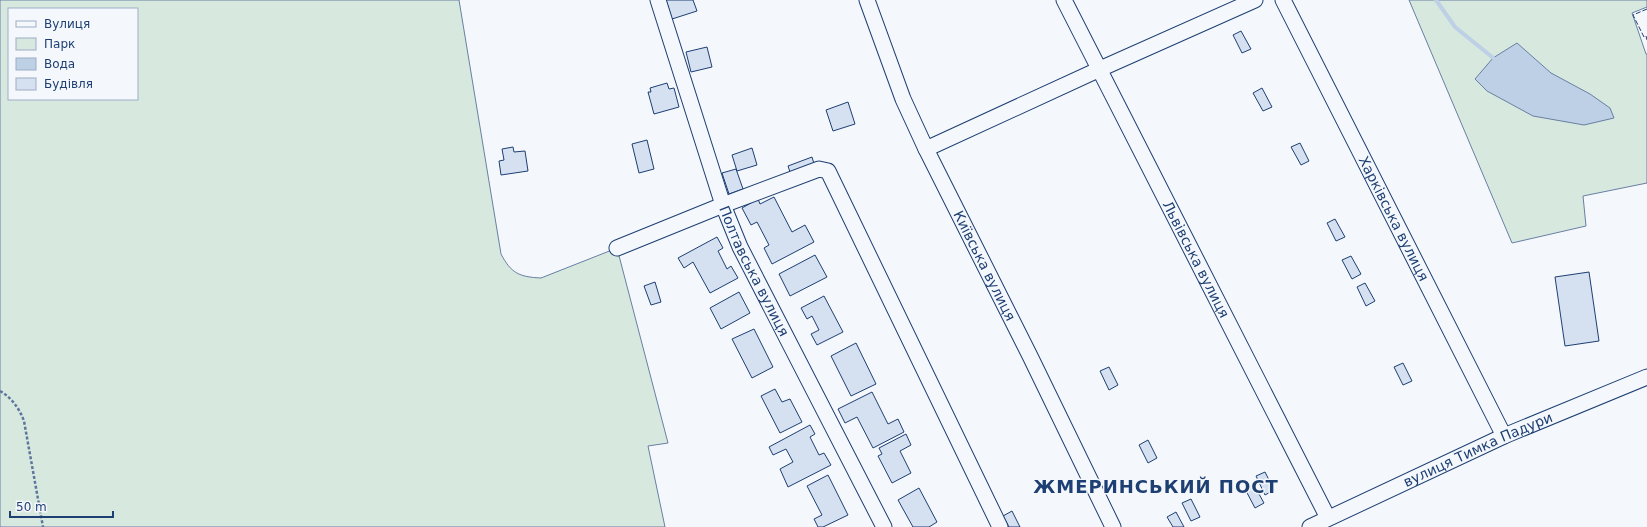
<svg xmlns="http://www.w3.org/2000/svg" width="1647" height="527" viewBox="0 0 1647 527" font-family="'DejaVu Sans',sans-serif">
<rect width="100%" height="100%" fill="#f4f7fb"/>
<!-- green -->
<path fill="#d7e8df" stroke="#687fa3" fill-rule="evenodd" d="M0,0H459L501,254C511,273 519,277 541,278L617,248L668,443L648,446L665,527H0ZM9,9H137V99H9Z
M1409,0H1647V7L1632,13L1646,54H1647V183L1583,196L1586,226L1512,243Z"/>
<!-- water -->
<path fill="#bed0e5" stroke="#687fa3" d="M1517,43L1551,73L1590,94L1610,108L1614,118L1584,125L1533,116L1487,91L1475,79L1493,58Z"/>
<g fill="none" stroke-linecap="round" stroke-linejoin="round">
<!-- stream -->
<path stroke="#bed0e5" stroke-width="4" d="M1436,0L1455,27L1497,61"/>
</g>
<!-- building -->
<path fill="#d5e0f0" stroke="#1d3f73" d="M666,0H693L697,11L672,19Z
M1241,31L1251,49L1242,53L1233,35Z
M707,47L712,67L691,72L686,52Z
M667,83L669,89L674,88L679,107L654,114L648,92H651L650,88Z
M1262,88L1272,107L1263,111L1253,93Z
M848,102L855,124L833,131L826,110Z
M647,140L654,169L639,173L632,144Z
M1300,143L1309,161L1301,165L1291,147Z
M513,147L514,152L525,151L528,171L501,175L499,161L504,160L502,149Z
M752,148L757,165L737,171L732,155Z
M812,157L815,167L791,175L788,166Z
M736,169L743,189L729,194L722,173Z
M774,197L792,232L805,225L814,242L772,264L764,248L769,245L757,222L751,225L742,208L758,199L760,204Z
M1335,219L1345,237L1336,241L1327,223Z
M717,237L723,248L718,251L727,269L731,266L738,278L710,293L693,262L684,268L678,258Z
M815,255L827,277L790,296L779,274Z
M1351,256L1361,274L1352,279L1342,260Z
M1589,272L1599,341L1565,346L1555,277Z
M655,282L661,302L651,305L644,286Z
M1365,283L1375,301L1366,306L1357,287Z
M739,292L750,313L721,329L710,308Z
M824,296L843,332L817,345L811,334L819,330L812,316L807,319L801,308Z
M754,329L773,367L752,378L732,339Z
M856,343L876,384L851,396L831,356Z
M1403,363L1412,381L1403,385L1394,367Z
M1109,367L1118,385L1109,390L1100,371Z
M775,389L782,402L790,399L802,422L780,433L761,396Z
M872,392L888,424L898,419L904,432L873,448L857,417L845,423L838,409Z
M810,425L815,434L810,437L819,455L824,453L831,465L788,487L780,469L793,462L786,449L773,455L769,447Z
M906,434L911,445L900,451L911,473L892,483L878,456L882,454L879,448Z
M1148,440L1157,458L1148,463L1139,445Z
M1265,472L1274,490L1265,495L1256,476Z
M828,475L848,515L823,527H818L814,519L822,515L807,486Z
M1254,485L1264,503L1255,508L1245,489Z
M919,488L937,522L929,527H913L898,500Z
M1191,499L1200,517L1191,521L1182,503Z
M1012,511L1020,527H1009L1003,516Z
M1176,512L1184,527H1173L1167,517Z"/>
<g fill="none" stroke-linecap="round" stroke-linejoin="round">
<!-- minor casing -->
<g stroke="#1d3f73" stroke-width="17">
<g id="minor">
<path id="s1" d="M658,0L723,205L740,247L884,527"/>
<path id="s2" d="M867,0L903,99L926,149L1030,356L1113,527"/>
<path id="s3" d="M1064,0L1328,518"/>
<path id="s4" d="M1283,0L1504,436"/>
<path d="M926,149L1100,69L1255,0"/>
<path d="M617,248L723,205L819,169L828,171L1000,527"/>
<path id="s5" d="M1310,527L1504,436L1647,377"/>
</g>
</g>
<!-- path -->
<path stroke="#5e769c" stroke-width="2.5" stroke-dasharray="3 2" stroke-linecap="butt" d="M0,391C12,398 19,408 24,421L43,527"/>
<!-- minor -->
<use href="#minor" stroke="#f4f7fb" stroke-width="15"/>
<!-- fence -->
<path stroke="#1d3f73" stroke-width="1" stroke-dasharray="5 2" stroke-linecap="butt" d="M1647,9L1633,15L1644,37L1646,36L1647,40"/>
</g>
<g text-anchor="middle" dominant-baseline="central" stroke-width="3" stroke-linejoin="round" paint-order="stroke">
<!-- street labels -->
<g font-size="14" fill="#1d3f73" stroke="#f4f7fb">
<text stroke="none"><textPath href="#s4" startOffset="245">Харківська вулиця</textPath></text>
<text stroke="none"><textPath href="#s3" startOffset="291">Львівська вулиця</textPath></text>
<text stroke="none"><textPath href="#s2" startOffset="291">Київська вулиця</textPath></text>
<text stroke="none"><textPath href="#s1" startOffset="288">Полтавська вулиця</textPath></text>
<text stroke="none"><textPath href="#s5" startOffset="185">вулиця Тимка Падури</textPath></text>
</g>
<!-- district labels -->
<g font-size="18" font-weight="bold" letter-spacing="1" fill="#1d3f73" stroke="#f4f7fb">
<text x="1156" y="486">ЖМЕРИНСЬКИЙ ПОСТ</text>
</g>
</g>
<!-- legend -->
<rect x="8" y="8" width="130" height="92" fill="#f4f7fb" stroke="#9eadc5"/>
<rect x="16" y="21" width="20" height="6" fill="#f4f7fb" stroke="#9eadc5"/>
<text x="44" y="28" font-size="12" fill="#1d3f73">Вулиця</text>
<rect x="16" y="38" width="20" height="12" fill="#d7e8df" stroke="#9eadc5"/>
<text x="44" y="48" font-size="12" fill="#1d3f73">Парк</text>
<rect x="16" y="58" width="20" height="12" fill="#bed0e5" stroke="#9eadc5"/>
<text x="44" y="68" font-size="12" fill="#1d3f73">Вода</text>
<rect x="16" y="78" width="20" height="12" fill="#d5e0f0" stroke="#9eadc5"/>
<text x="44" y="88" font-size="12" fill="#1d3f73">Будівля</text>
<!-- scale -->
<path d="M10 511v6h103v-6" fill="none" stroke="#1d3f73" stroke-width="2"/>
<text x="16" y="511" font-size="12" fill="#1d3f73" stroke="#f4f7fb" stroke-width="3" paint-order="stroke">50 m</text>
</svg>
